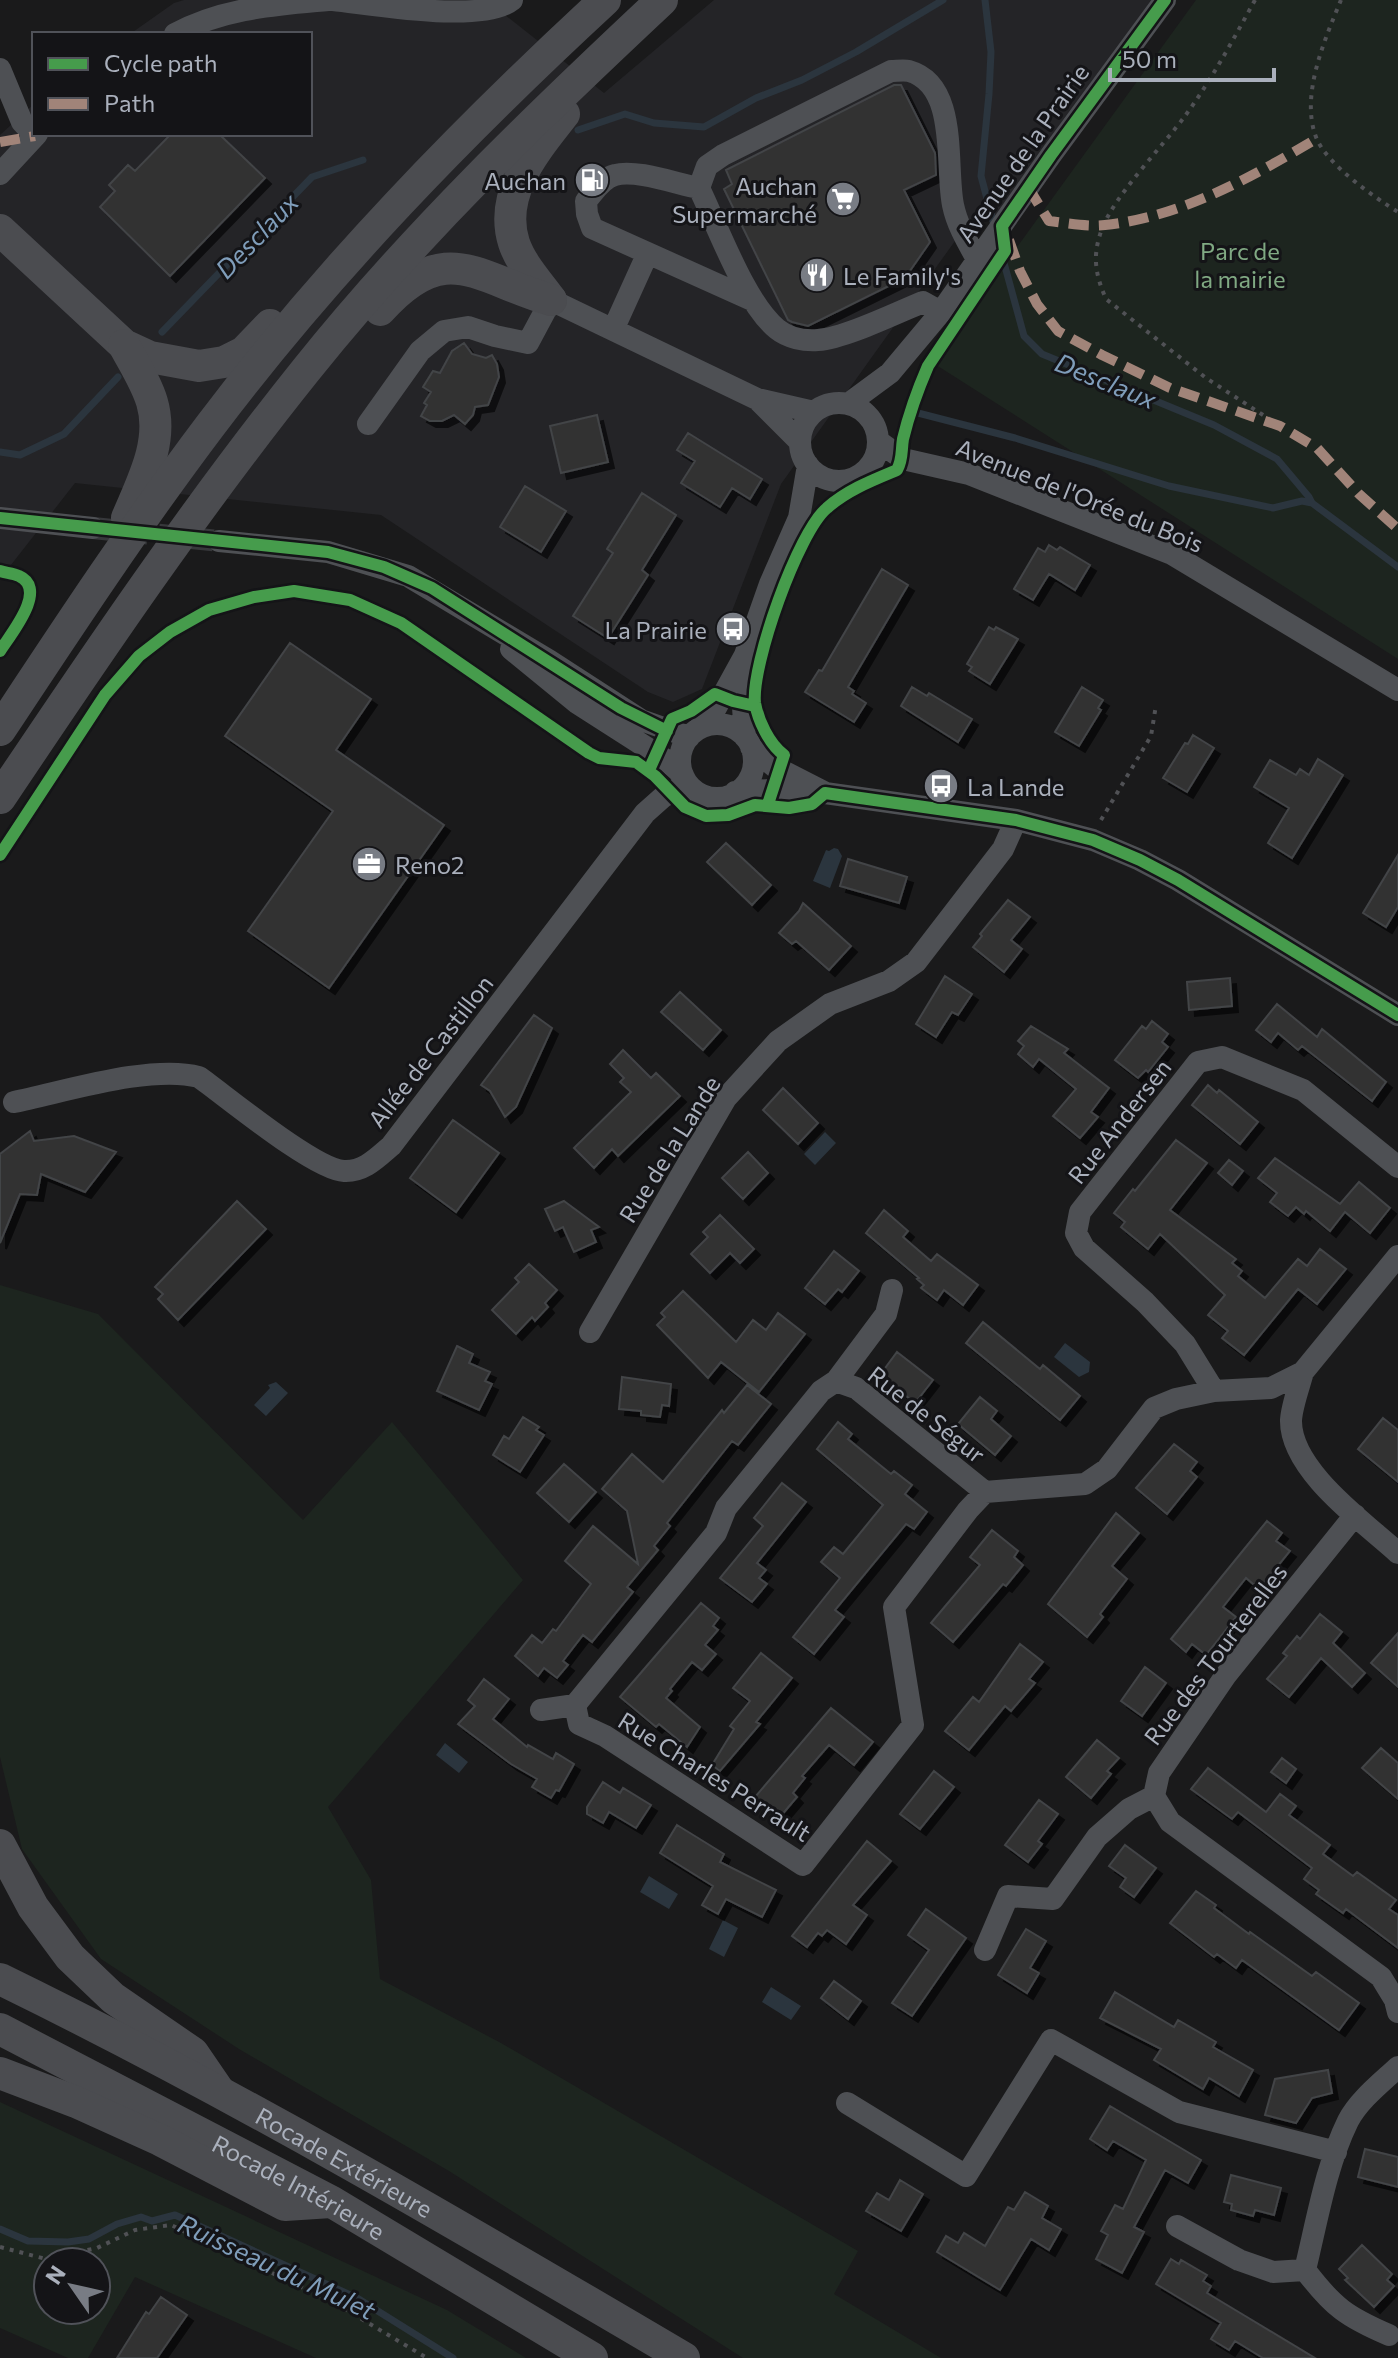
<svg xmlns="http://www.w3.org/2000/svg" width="1398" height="2358" viewBox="0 0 1398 2358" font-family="Commissioner,sans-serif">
<defs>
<filter id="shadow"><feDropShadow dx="6" dy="6" stdDeviation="0" flood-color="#0009"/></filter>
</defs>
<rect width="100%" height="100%" fill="#1a1a1b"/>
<!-- built -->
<path fill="#242427" d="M184,0H486L604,93L714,0H1165L1002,226L980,206L781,484L702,689L673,702L648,692L381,515L75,483L0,579V135L34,104V134H310V34H130L174,3Z"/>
<!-- green -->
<path fill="#1d251f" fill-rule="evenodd" d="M1196,0H1398V659L933,363Z
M0,1285L98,1314L303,1520L392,1422L523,1580L328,1807L371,1880L380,1979L501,2043L858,2251L834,2294L941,2358H743L449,2171L239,2049L101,1959L22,1849L0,1757Z
M0,2102L447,2310L526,2358H316L135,2277L88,2358H68L0,2328ZM48,2262H96V2310H48Z"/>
<!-- water -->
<path fill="#2b353e" d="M834,848L838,849L842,856L830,888L813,881L826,850L829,851Z
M825,1132L836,1143L815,1165L804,1154Z
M1065,1343L1090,1362L1089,1372L1079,1377L1054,1357Z
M276,1382L288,1393L266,1416L254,1405L270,1388L268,1385Z
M445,1743L468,1762L459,1773L436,1755Z
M649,1876L678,1894L669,1909L640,1892Z
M723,1920L738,1928L724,1957L709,1949Z
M771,1987L801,2006L791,2020L762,2002Z"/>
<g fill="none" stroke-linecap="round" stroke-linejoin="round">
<!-- stream -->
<path stroke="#2b353e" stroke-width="7" d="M985,0L991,52L989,94L981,176L994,225
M578,130L625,114L654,123L704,127L756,98L802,80L856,52L943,0
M998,241L1024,336L1042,354L1214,425L1277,459L1309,497L1312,503L1398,567
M162,332L312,177L363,160
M918,413L1015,438L1169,486L1273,508L1302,501L1312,503
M0,452L20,455L64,434L118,377
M0,2229L28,2241L68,2242L89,2239L117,2224L141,2217L152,2221L175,2215L357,2298L453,2358"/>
</g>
<!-- building -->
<path fill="#323233" stroke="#434447" stroke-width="2" filter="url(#shadow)" d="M894,85H901L935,153L936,175L904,190L930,242L905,278L808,326L792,322L788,320L724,189L732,184L726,170Z
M171,134H219L265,178L170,276L100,207L115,191L109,185L128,165L135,171Z
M464,343L472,354L486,358L492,355L497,364L499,377L488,405L475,407L473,415L465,424L454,415L442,421H430L421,416L427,405L424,403L431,392L423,387L433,371L440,373L452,351Z
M597,415L608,462L561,473L550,426Z
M688,433L762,479L750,499L732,488L720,507L681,483L695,461L677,450Z
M525,486L566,511L541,552L500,527Z
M642,493L676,515L642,570L648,575L608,638L573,616L613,553L607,549Z
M1049,545L1057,550L1060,547L1090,565L1075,590L1049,574L1033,600L1014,589L1038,548L1045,552Z
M882,569L908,585L848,687L854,691L852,694L866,703L854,722L805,692L819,670L822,671Z
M989,627L994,630L996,627L1018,639L990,684L969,671L972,667L967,664Z
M290,643L371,699L336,750L444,825L329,988L248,931L333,811L225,736Z
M912,687L927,696L929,693L972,719L958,742L901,706Z
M1082,687L1103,700L1098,708L1101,710L1079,746L1055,732Z
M1193,735L1214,748L1187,792L1163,778L1185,743L1188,744Z
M1318,759L1343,775L1292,858L1268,843L1289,808L1254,787L1270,760L1296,775L1300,769L1309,775Z
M726,843L771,885L752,905L707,862Z
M1398,855V907L1386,927L1363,913Z
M848,859L907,877L899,903L840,886Z
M1008,900L1030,917L1011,940L1022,949L1004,972L973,947L982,936L980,934Z
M803,903L851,946L829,970L796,941L792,944L779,933L799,911Z
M945,976L972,994L958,1015L952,1012L936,1037L916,1024Z
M1230,978L1232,1006L1189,1010L1187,982Z
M680,992L721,1030L703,1050L661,1012Z
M1277,1004L1317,1037L1322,1029L1386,1082L1372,1101L1302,1046L1298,1050L1278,1033L1271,1042L1256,1030Z
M534,1015L552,1028L516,1107L505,1117L490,1091L481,1085Z
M1152,1021L1168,1034L1162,1042L1168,1047L1148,1072L1146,1070L1138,1078L1115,1060L1142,1026L1146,1029Z
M1031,1026L1068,1049L1064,1053L1109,1088L1091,1112L1098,1117L1080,1138L1053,1116L1076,1089L1039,1059L1033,1067L1018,1054L1024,1046L1018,1041Z
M623,1050L651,1078L656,1073L680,1096L618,1156L612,1149L594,1168L574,1148L631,1092L620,1082L624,1078L610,1064Z
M1208,1085L1217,1093L1219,1090L1258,1122L1240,1144L1192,1105Z
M783,1088L818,1123L798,1144L763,1110Z
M453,1120L499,1153L456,1212L410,1178Z
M30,1131L34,1141L74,1136L116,1152L85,1192L41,1174L37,1195L20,1194L0,1243V1154Z
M1176,1140L1207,1163L1170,1210L1236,1259L1232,1263L1242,1271L1238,1276L1265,1298L1298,1259L1307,1266L1320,1249L1346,1269L1317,1304L1298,1289L1244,1355L1222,1338L1228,1331L1208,1315L1225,1295L1160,1234L1148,1249L1121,1227L1125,1222L1114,1213L1133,1189L1135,1191Z
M748,1152L768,1173L743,1199L722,1178Z
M1275,1158L1340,1204L1359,1182L1390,1208L1370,1233L1345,1212L1330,1231L1306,1211L1304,1214L1296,1207L1288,1216L1270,1202L1277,1193L1258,1178Z
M1229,1160L1243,1171L1232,1185L1218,1173Z
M237,1201L266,1229L178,1320L158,1299L163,1294L155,1287Z
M564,1201L599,1227L591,1230L596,1242L574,1252L563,1227L555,1231L545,1209Z
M884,1210L908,1231L903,1237L931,1261L937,1254L978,1285L963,1305L944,1290L937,1300L921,1288L924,1285L917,1279L919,1278L866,1233Z
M720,1215L754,1249L740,1263L730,1253L710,1273L691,1254L708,1237L703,1232Z
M834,1251L859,1271L842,1292L838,1289L825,1304L805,1288Z
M529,1264L557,1290L545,1303L548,1307L535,1321L532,1317L516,1334L492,1310L519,1282L515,1278Z
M683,1291L736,1342L753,1320L766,1330L778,1313L805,1334L759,1392L721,1362L708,1378L657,1325L665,1317L661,1313Z
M983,1322L1040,1369L1043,1365L1080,1396L1060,1420L966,1343Z
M457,1346L473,1354L469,1363L490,1372L485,1381L492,1384L479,1410L437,1391Z
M897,1352L933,1380L915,1403L880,1375Z
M622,1377L671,1384L669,1406L662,1405L660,1417L641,1415V1411L619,1409Z
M747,1385L771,1404L738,1445L732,1441L667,1523L670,1526L654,1546L658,1550L627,1587L633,1592L592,1642L583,1635L563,1661L568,1665L557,1678L544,1668L538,1676L515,1656L532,1635L542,1643L553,1629L556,1631L591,1584L565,1561L593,1526L638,1564L627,1511L602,1489L632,1454L663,1482L722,1410L724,1413Z
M980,1397L997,1411L991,1419L1011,1436L995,1455L958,1424Z
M523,1417L539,1427L536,1430L544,1435L520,1472L493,1455L504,1436L509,1439Z
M1383,1418L1398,1430V1482L1358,1449Z
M838,1422L852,1434L848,1439L891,1474L894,1471L912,1485L905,1494L927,1512L914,1529L906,1524L835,1610L844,1617L814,1654L793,1637L840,1578L821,1562L834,1547L843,1554L883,1505L817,1449Z
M1174,1444L1197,1462L1190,1471L1197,1477L1167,1514L1136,1488Z
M564,1464L596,1492L569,1522L537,1493Z
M782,1483L806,1502L757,1563L766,1570L759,1578L767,1584L752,1602L720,1578L763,1526L754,1518Z
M1116,1513L1139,1533L1112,1566L1127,1579L1100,1614L1103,1617L1087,1637L1048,1604Z
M1267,1521L1282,1533L1276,1541L1290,1551L1259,1589L1246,1578L1223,1607L1236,1617L1206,1655L1192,1644L1186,1652L1171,1639Z
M992,1530L1018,1551L1014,1557L1023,1565L1006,1586L1003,1584L953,1642L931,1623L980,1565L970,1557Z
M701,1603L719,1618L713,1626L718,1630L705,1645L716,1654L702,1670L692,1662L670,1689L672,1691L666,1698L700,1727L687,1747L659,1724L656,1727L620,1697Z
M1320,1614L1342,1632L1333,1643L1365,1673L1352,1687L1321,1658L1289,1697L1267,1679L1287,1656L1283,1653L1297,1636L1300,1639Z
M1398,1633V1687L1371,1663Z
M1020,1644L1043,1662L1029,1679L1035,1683L1011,1711L1005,1706L969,1750L945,1731L973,1697L979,1702Z
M761,1653L792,1678L756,1722L760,1724L720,1771L712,1765L734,1729L730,1726L750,1701L733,1688Z
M1145,1667L1166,1683L1142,1716L1121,1701Z
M484,1679L509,1699L493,1719L527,1747L528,1745L553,1759L556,1753L574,1764L559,1791L556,1790L551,1798L532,1787L537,1779L511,1764L458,1724L475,1706L468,1700Z
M831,1708L873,1742L854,1765L829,1745L802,1776L805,1778L793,1793L797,1797L780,1817L755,1797Z
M1097,1740L1119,1758L1107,1771L1111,1774L1091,1798L1066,1777Z
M1381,1748L1398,1763V1799L1362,1768Z
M1282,1758L1296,1769L1286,1783L1271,1772Z
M1208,1768L1266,1812L1280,1794L1296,1806L1289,1815L1330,1845L1323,1854L1353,1876L1357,1872L1396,1900L1389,1909L1398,1915V1948L1346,1909L1343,1913L1316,1894L1319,1890L1304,1879L1312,1868L1238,1812L1232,1819L1191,1789Z
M934,1771L954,1787L920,1829L900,1814Z
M603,1782L620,1793L623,1788L651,1805L636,1828L609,1812L603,1823L587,1814V1807Z
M1039,1800L1058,1814L1038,1841L1042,1844L1028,1862L1005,1845Z
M677,1825L724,1854L720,1862L776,1890L762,1917L726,1899L718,1914L702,1905L713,1886L660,1853Z
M867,1841L891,1861L853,1905L867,1915L846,1944L827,1930L822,1936L818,1933L807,1947L792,1936Z
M1125,1845L1156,1868L1134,1897L1120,1887L1126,1878L1109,1866Z
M1196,1891L1216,1905L1214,1908L1249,1934L1250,1932L1312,1976L1316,1972L1359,2003L1339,2030L1242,1960L1236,1968L1217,1954L1214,1957L1170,1923Z
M926,1909L966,1938L912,2016L892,2003L929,1950L908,1935Z
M1026,1929L1046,1941L1030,1968L1039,1973L1027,1993L998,1975Z
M834,1981L861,2001L848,2019L821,1998Z
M1115,1992L1174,2027L1178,2020L1216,2042L1213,2047L1253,2070L1239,2096L1209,2078L1203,2089L1154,2060L1161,2049L1100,2018Z
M1328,2070L1332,2093L1312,2098L1296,2123L1265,2115L1275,2079Z
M1110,2106L1201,2160L1188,2183L1165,2170L1134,2227L1144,2232L1122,2273L1096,2259L1108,2235L1101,2231L1115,2205L1123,2209L1146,2160L1113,2141L1107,2150L1090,2139Z
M1365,2149L1398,2157V2187L1358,2177Z
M1231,2175L1281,2188L1274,2215L1255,2210L1253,2216L1231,2210L1232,2204L1224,2202Z
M900,2180L923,2194L901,2231L866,2211L877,2193L889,2200Z
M1025,2192L1048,2206L1042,2218L1061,2229L1049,2250L1031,2239L1000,2290L937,2252L946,2236L958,2243L964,2233L985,2246L1008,2207L1014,2210Z
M1362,2245L1392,2274L1387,2280L1394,2286L1374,2307L1345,2280L1348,2278L1339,2269Z
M1171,2259L1179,2264L1181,2260L1207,2275L1203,2281L1211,2286L1207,2293L1315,2358H1263L1235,2341L1229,2350L1211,2339L1221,2323L1156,2284Z
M161,2297L187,2315L157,2358H117L146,2312L149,2314Z"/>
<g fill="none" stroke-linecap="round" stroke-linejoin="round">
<!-- minor-tunnel -->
<path stroke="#37383b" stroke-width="22" stroke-dasharray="22 11" stroke-linecap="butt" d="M93,528L219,541"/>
<!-- path -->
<path stroke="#505155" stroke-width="4" stroke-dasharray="4 6" stroke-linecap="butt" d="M1255,0C1233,40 1212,79 1185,116C1163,146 1114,196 1102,229C1092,255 1095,274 1106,299L1206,378L1280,426
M1341,0C1325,39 1300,95 1316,137C1326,164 1374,197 1398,212
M1101,820L1151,736L1156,705
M0,2247L46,2259L97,2248L135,2230L171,2225L333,2302L427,2358"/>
<!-- minor -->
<path stroke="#4e5054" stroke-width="22" d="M333,0C372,4 483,24 512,0
M175,34C223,8 275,5 328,0
M0,69L22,122L35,136
M0,174L37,134
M699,188L707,166L723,155L891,71C896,71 904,70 909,71C959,85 945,166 953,205C957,225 968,243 978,261
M752,300L592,228L587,214L586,201C594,192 602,178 615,175C636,169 677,184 699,188C718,227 745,303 777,329C788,338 804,341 818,340C845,338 896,313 923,302L941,312
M613,330L647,255
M758,400L800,442
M800 442a39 39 0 1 1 78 0a39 39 0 1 1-78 0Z
M848,404L890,373L941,312L1051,155L1165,0
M368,424L420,351L444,331L468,327L495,336L528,343L551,300L757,399L814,412
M878,441L903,459L969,474L1172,554L1398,690
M0,518L93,528
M219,541L328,552L408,576L550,661L641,720L689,737
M511,649L577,703L666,760L683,775
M745,656L743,707L745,737
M680 761a37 37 0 1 1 74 0a37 37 0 1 1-74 0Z
M699,728L712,715L745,655L770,584L799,518L808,465
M751,747L775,767L824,792
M735,792L770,790L825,793L1016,820L1093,840L1140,860L1178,880L1398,1015
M14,1102C64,1092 151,1064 199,1077C227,1097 315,1170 344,1171C364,1172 377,1158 391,1146L645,813L663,797L687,783
M892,1290L886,1314L836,1381L821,1391L726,1508L716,1533L575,1705L579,1724L605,1736L803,1865L913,1725L894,1607L968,1510L985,1492L1085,1484L1107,1469L1154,1408L1176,1399L1214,1391L1271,1388L1303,1372L1398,1256
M590,1332L726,1098L778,1041L830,1004L889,981L916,962L1003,849L1016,820
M1303,1372C1299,1387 1292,1405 1291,1420C1290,1470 1364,1522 1398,1553
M836,1381L856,1388L985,1492
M1214,1391L1185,1344L1145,1302L1084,1248L1076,1233L1080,1212L1198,1062L1222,1057L1303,1090L1398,1167
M1355,1515L1226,1675L1159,1773L1154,1796L1170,1822L1381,1977L1395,2000L1398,2012
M541,1710L575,1705
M985,1950L1008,1896L1053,1899L1097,1837L1129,1809L1154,1796
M847,2103L966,2176L1051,2040L1179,2112L1336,2152
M1177,2226L1239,2260L1273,2272L1305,2270
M1389,2335C1347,2317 1333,2307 1305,2270C1317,2221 1326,2166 1348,2121C1359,2100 1381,2083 1398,2067"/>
<!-- highway -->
<g stroke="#4b4c50" stroke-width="32">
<path d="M0,230L124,345L150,357L199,366L224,362L244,352L270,325"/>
<path d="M551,300C538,282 521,264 514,243C498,193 536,150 564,114"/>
<path d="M380,310C446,237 476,278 551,300"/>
<path d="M124,345C134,364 146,382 152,402C164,442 142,482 127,518"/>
<path d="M0,730C68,627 136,524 210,426C327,271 462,132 605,0"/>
<path d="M0,798C98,652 196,507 306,370C413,236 537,117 662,0"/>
<path d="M0,1845L33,1907L70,1957L113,1998L193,2053L219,2091"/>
<path id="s1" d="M0,1979C234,2093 460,2226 684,2358"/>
<path id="s2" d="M0,2029L332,2202L592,2358"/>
<path d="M0,2073L76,2102L160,2140L285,2205L331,2202"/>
</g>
<!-- quiet -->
<path stroke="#a18479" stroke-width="10" stroke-dasharray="20 10" stroke-linecap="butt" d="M0,142L35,136
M1028,187L1049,221C1067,223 1087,227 1105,225C1181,217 1252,177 1316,139
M1009,240L1020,271L1037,304L1058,331L1102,355L1170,388L1280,426L1317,448L1359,494L1398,529"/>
<!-- cycleway casing -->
<g stroke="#141417" stroke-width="17">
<path id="cycleway" d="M0,518L328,552L384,567L432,588L621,708L667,731
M0,571C6,573 13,573 19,576C49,589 10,635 0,651
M649,770L672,719L691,711L715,694L733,701L755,706
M768,804L784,755C769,744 758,720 755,703C751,665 798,532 827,508C847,490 873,480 897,470C903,459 901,451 903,439C909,414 918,389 928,366L1005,251L1002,226L1051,155L1165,0
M0,855L105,695L139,656L170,632L209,610L254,597L294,591L350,600L401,623L589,753L599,758L636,762L655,776L685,807L706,816L728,815L755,805L789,808L812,804L825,793L1016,820L1093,840L1140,860L1178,880L1398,1015"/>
</g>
<!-- cycleway -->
<use href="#cycleway" stroke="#469c4c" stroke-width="12"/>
</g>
<!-- icons -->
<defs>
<g id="fuel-disc" transform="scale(1.8)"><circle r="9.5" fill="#787c84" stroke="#141417"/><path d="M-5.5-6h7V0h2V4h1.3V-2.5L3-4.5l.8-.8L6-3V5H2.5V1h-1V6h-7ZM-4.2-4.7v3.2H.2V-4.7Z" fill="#fff"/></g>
<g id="supermarket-disc" transform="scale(1.8)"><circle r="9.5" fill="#787c84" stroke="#141417"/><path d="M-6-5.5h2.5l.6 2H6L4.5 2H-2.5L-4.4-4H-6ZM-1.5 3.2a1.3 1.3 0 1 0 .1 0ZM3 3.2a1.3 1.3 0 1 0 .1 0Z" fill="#fff"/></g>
<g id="restaurant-disc" transform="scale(1.8)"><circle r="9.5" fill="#787c84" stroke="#141417"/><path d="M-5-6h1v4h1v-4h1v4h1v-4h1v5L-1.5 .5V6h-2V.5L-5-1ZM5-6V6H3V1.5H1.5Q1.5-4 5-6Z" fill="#fff"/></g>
<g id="bus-disc" transform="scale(1.8)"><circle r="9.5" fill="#787c84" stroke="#141417"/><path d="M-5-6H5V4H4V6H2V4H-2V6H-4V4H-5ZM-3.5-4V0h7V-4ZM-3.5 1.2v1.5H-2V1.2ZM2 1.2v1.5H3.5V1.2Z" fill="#fff"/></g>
<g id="office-disc" transform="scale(1.8)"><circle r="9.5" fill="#787c84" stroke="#141417"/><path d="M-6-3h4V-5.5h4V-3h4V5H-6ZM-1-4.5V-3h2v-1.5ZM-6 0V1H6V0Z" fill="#fff"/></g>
</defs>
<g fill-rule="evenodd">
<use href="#fuel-disc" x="592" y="180"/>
<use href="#supermarket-disc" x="843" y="199"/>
<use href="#restaurant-disc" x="817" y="275"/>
<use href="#bus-disc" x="733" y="629"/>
<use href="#bus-disc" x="941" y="786"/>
<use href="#office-disc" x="369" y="864"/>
</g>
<g text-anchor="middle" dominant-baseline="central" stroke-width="6" stroke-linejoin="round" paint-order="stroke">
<!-- street labels -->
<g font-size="24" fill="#aab0bc" stroke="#141417">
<text transform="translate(1022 153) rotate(-55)">Avenue de la Prairie</text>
<text transform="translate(1080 495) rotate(22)">Avenue de l'Orée du Bois</text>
<text transform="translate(430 1051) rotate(-52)">Allée de Castillon</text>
<text transform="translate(1119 1121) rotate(-52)">Rue Andersen</text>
<text transform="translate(669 1149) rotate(-58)">Rue de la Lande</text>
<text transform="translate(927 1414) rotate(38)">Rue de Ségur</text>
<text transform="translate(1215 1654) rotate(-53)">Rue des Tourterelles</text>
<text transform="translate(715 1776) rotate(32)">Rue Charles Perrault</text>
<text stroke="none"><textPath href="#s1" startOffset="390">Rocade Extérieure</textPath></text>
<text stroke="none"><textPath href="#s2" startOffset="338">Rocade Intérieure</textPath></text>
</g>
<!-- poi labels -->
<g font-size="24" fill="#aab0bc" stroke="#141417" text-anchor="end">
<text x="566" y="180">Auchan</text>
<text x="817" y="185">Auchan<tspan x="817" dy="28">Supermarché</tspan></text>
<text x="843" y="275" text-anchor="start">Le Family's</text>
<text x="707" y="629">La Prairie</text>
<text x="967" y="786" text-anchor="start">La Lande</text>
<text x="395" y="864" text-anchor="start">Reno2</text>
</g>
<!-- park labels -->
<g font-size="24" fill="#80a983" stroke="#141417">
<text x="1240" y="250">Parc de<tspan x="1240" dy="28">la mairie</tspan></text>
</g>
<!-- water labels -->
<g font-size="26" font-style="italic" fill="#7f9dba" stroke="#141417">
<text transform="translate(256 235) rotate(-46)">Desclaux</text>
<text transform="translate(1106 380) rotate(22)">Desclaux</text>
<text transform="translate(277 2266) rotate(25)">Ruisseau du Mulet</text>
</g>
</g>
<!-- legend -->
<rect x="32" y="32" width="280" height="104" fill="#141417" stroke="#505259" stroke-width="2"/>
<rect x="48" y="58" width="40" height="12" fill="#469c4c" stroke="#505259" stroke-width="2"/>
<text x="104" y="72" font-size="24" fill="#aab0bc">Cycle path</text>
<rect x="48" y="98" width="40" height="12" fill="#a18479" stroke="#505259" stroke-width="2"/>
<text x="104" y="112" font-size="24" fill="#aab0bc">Path</text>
<!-- north arrow -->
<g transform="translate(72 2286) rotate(304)"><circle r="38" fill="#141417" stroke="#505259" stroke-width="2"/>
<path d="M0-6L14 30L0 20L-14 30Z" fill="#787c84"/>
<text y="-12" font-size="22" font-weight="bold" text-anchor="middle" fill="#aab0bc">N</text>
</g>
<!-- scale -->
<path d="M1110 68v12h164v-12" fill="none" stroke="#aab0bc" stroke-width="4"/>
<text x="1122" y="68" font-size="24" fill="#aab0bc" stroke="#141417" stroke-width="6" paint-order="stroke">50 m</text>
</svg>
